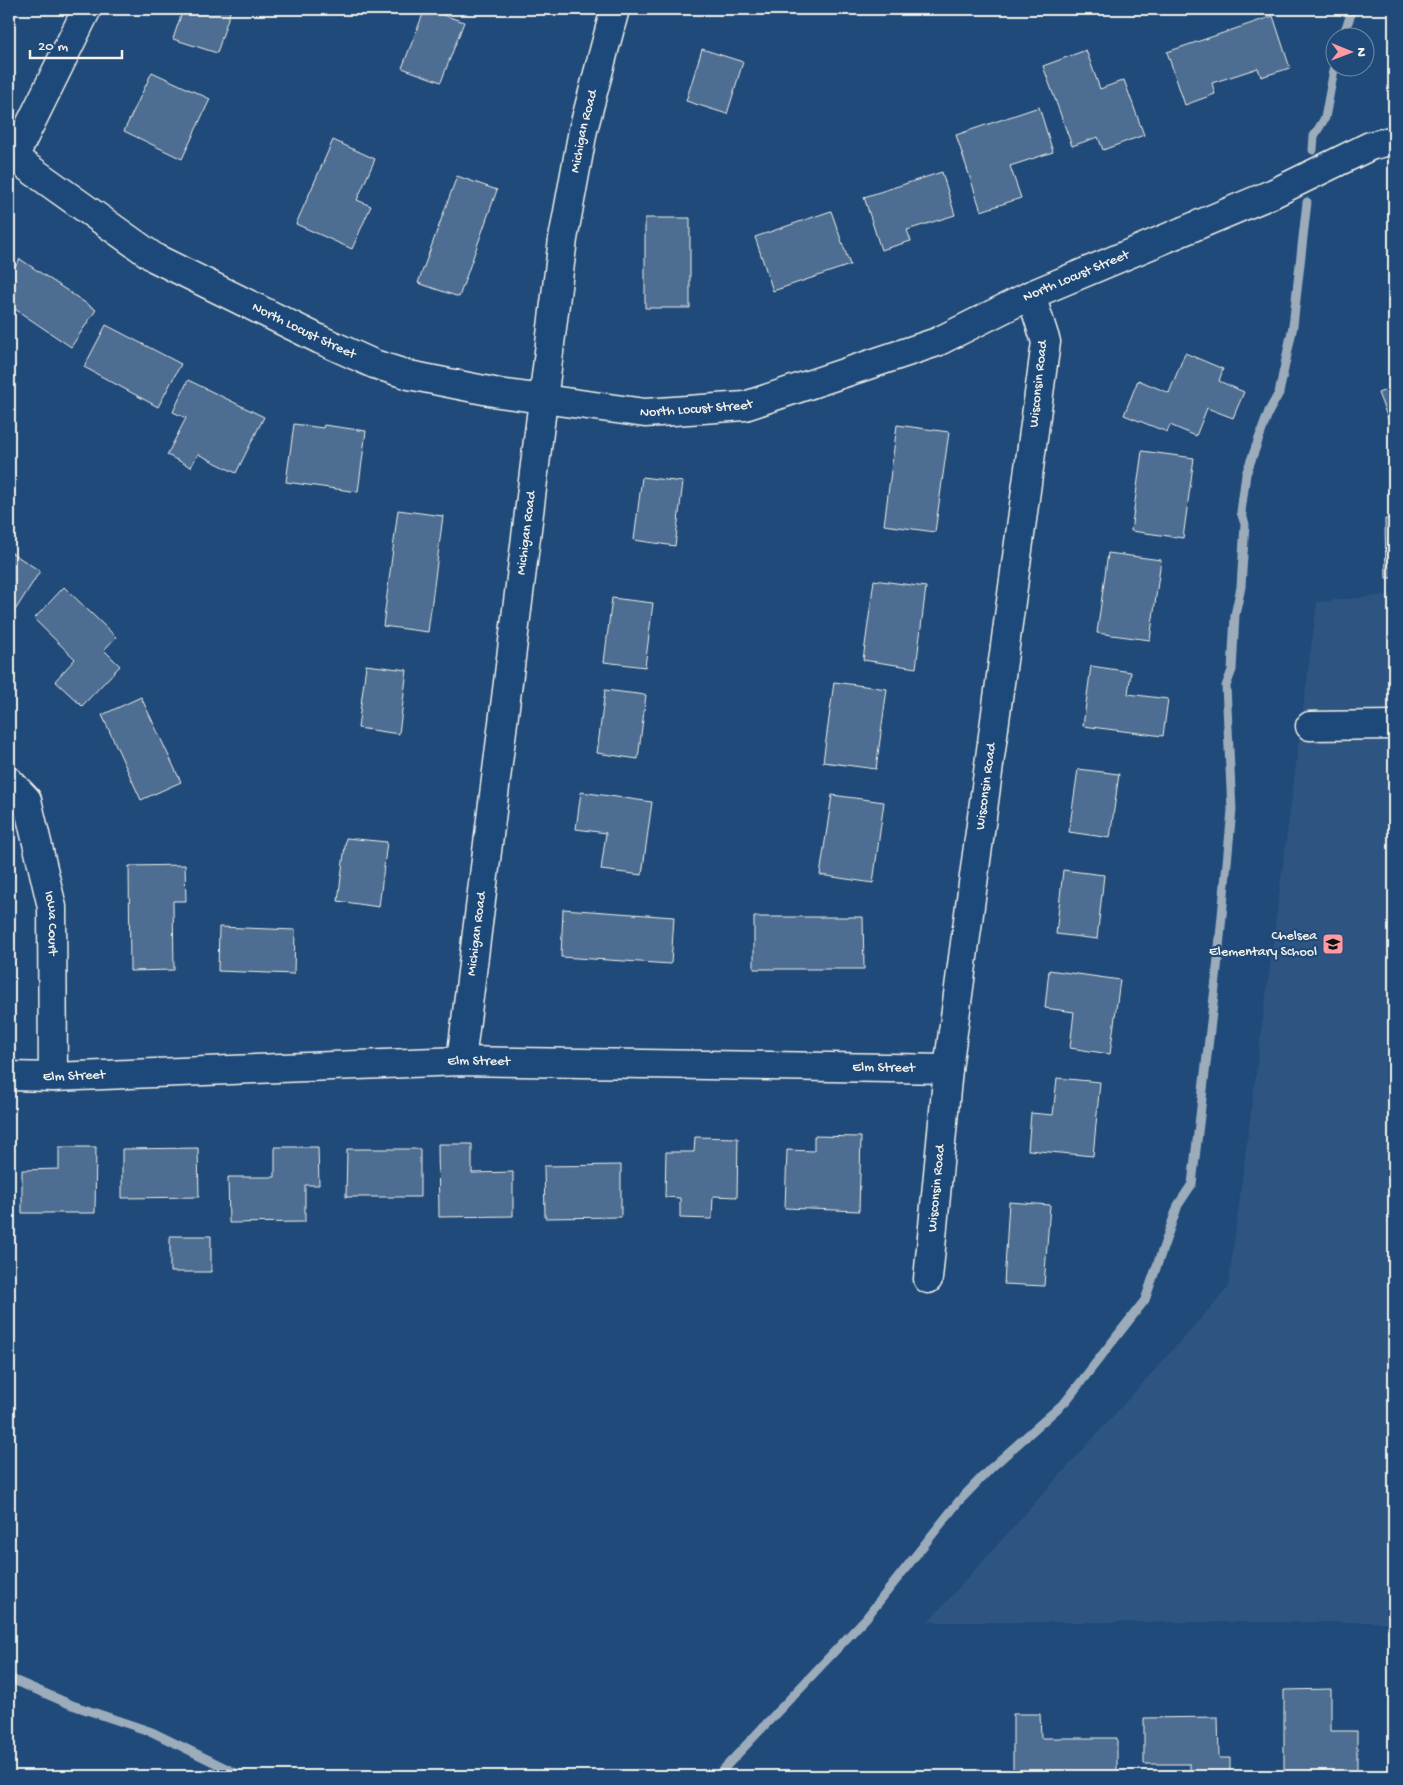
<svg xmlns="http://www.w3.org/2000/svg" width="1403" height="1785" viewBox="0 0 1403 1785" font-family="'Gochi Hand',sans-serif">
<rect width="100%" height="100%" fill="#1f4a7a"/>
<filter id="ink" filterUnits="userSpaceOnUse"><feTurbulence type="fractalNoise" baseFrequency=".02" numOctaves="2"/><feDisplacementMap in="SourceGraphic" scale="10" xChannelSelector="R" yChannelSelector="G"/><feConvolveMatrix kernelMatrix="1 2 1 2 8 2 1 2 1" color-interpolation-filters="sRGB"/></filter>
<g filter="url(#ink)">
<!-- built -->
<path fill="#2d5581" d="M1394,594V1622H928L1228,1288L1317,602Z"/>
<g fill="none" stroke-linecap="round" stroke-linejoin="round">
<!-- stream -->
<path stroke="#9cacbb" stroke-width="9" d="M1342,38L1353,9
M1313,150L1314,136L1325,118L1336,59
M9,1678L72,1705L152,1732L242,1776
M717,1776L866,1618L959,1501L991,1468L1066,1401L1145,1300L1178,1205L1192,1184L1216,979L1232,810L1226,686L1232,670L1235,615L1241,587L1245,524L1241,512L1246,474L1269,411L1279,393L1293,326L1307,202"/>
</g>
<!-- building -->
<path fill="#4d6e92" stroke="#f4f1e8" d="M183,9H231L217,53L173,39Z
M425,9L464,22L441,82L402,68Z
M1273,16L1290,68L1261,77L1258,68L1212,83L1215,94L1185,105L1167,52Z
M702,49L743,62L727,114L686,101Z
M1086,50L1100,89L1124,80L1144,135L1103,150L1098,137L1072,146L1043,66Z
M152,72L210,99L182,159L124,131Z
M1039,107L1053,152L1010,166L1021,198L981,211L956,135Z
M333,140L375,159L357,200L371,206L352,249L296,224Z
M942,172L955,215L907,230L911,241L881,250L864,197Z
M457,176L497,190L459,297L418,283Z
M831,211L850,265L773,291L755,237Z
M645,218H690V308H645Z
M20,259L96,310L71,347L9,305V276Z
M106,325L181,364L158,407L84,367Z
M1185,353L1223,369L1219,381L1244,392L1233,418L1207,408L1196,436L1170,425L1167,432L1124,415L1138,380L1169,393Z
M188,380L264,417L236,473L198,454L191,467L167,455L186,418L173,412Z
M1394,387V428L1392,429L1378,393Z
M294,424L323,428L324,425L366,431L358,492L286,482Z
M897,425L949,432L935,532L884,525Z
M1142,451L1194,458L1183,538L1131,531Z
M1390,473H1394V578H1386L1385,519H1391Z
M642,477L683,482L675,546L634,540Z
M398,510L443,516L428,632L383,626Z
M9,551L40,571L9,620Z
M1108,553L1161,560L1150,640L1097,633Z
M874,580L926,587L916,668L863,660Z
M64,587L116,637L104,650L120,666L82,706L55,681L75,659L34,619Z
M612,598L653,603L645,667L604,662Z
M366,665L407,670L399,734L358,728Z
M1091,666L1131,672L1128,694L1168,699L1163,736L1083,726Z
M834,682L887,689L876,769L823,762Z
M605,690L646,695L638,759L597,753Z
M141,697L181,782L141,800L102,715Z
M1078,769L1119,774L1110,838L1069,832Z
M581,792L652,802L642,875L601,870L606,833L576,829Z
M832,795L884,802L873,883L820,875Z
M346,838L387,842L379,907L338,901Z
M185,865L186,901H173L174,970L130,971L129,866Z
M1063,870L1104,875L1097,939L1056,934Z
M563,909L674,917L671,964L561,957Z
M754,917H863L864,969H754Z
M219,927L295,930L294,974L218,971Z
M1049,970L1120,980L1110,1054L1070,1048L1074,1012L1045,1008Z
M1057,1078L1100,1082L1093,1156L1028,1150L1031,1113L1053,1115Z
M814,1136L861,1137L859,1211L785,1208L787,1150L814,1151Z
M695,1137L738,1138L737,1197L713,1196L712,1219L680,1218V1198L665,1197L666,1152H694Z
M438,1144H472V1173L513,1172V1216L439,1217Z
M59,1147H96L95,1213H22V1170L59,1169Z
M275,1147H318L319,1185H305V1222L229,1223L228,1177H275Z
M198,1148L199,1197L122,1198V1149Z
M347,1149H420V1197H346Z
M621,1165V1217L545,1218L544,1166Z
M1009,1202L1050,1205L1044,1286L1004,1284Z
M170,1236H211V1272H170Z
M1331,1689V1731H1357V1776H1284V1690Z
M1013,1714H1040L1041,1738H1117V1776L1013,1775Z
M1218,1717L1219,1758H1230V1776H1190V1764H1144V1718Z"/>
<g fill="none" stroke-linecap="round" stroke-linejoin="round">
<!-- minor casing -->
<g stroke="#f4f1e8" stroke-width="31">
<g id="minor">
<path id="s1" d="M9,154L155,258L321,340L374,364L409,375L499,393L645,413L745,406L937,342L1031,295L1274,193L1370,146L1394,140"/>
<path d="M14,157L87,9"/>
<path d="M1310,726L1394,725"/>
<path id="s2" d="M9,781L27,800L52,907L53,1077"/>
<path id="s3" d="M461,1061L563,239L583,130L615,9"/>
<path id="s4" d="M9,1076L53,1077L461,1061L948,1069"/>
<path id="s5" d="M928,1279L948,1069L1046,342L1031,295"/>
</g>
</g>
<!-- minor -->
<use href="#minor" stroke="#1f4a7a" stroke-width="28"/>
</g>
</g>
<!-- icons -->
<defs>
<g id="school-square" transform="scale(1.125)"><rect x="-9" y="-9" width="18" height="18" rx="4" fill="#ff9aa2" stroke="#1f4a7a"/><path d="M0-5L7-2L0 1L-7-2ZM-4 1L0 2.5L4 1V4Q0 6-4 4Z" fill="#111"/></g>
</defs>
<g fill-rule="evenodd">
<use href="#school-square" x="1333" y="944"/>
</g>
<g text-anchor="middle" dominant-baseline="central" stroke-width="4.5" stroke-linejoin="round" paint-order="stroke">
<!-- street labels -->
<g font-size="14" fill="#f4f1e8" stroke="#1f4a7a">
<text stroke="none"><textPath href="#s3" startOffset="938">Michigan Road</textPath></text>
<text stroke="none"><textPath href="#s1" startOffset="1155">North Locust Street</textPath></text>
<text stroke="none"><textPath href="#s1" startOffset="345">North Locust Street</textPath></text>
<text transform="translate(1039 384) rotate(-84)">Wisconsin Road</text>
<text stroke="none"><textPath href="#s1" startOffset="750">North Locust Street</textPath></text>
<text stroke="none"><textPath href="#s3" startOffset="532">Michigan Road</textPath></text>
<text stroke="none"><textPath href="#s5" startOffset="496">Wisconsin Road</textPath></text>
<text stroke="none"><textPath href="#s2" startOffset="152">Iowa Court</textPath></text>
<text stroke="none"><textPath href="#s3" startOffset="128">Michigan Road</textPath></text>
<text stroke="none"><textPath href="#s4" startOffset="470">Elm Street</textPath></text>
<text stroke="none"><textPath href="#s4" startOffset="875">Elm Street</textPath></text>
<text stroke="none"><textPath href="#s4" startOffset="65">Elm Street</textPath></text>
<text stroke="none"><textPath href="#s5" startOffset="91">Wisconsin Road</textPath></text>
</g>
<!-- poi labels -->
<g font-size="14" fill="#f4f1e8" stroke="#1f4a7a" text-anchor="end">
<text x="1317" y="936">Chelsea<tspan x="1317" dy="16">Elementary School</tspan></text>
</g>
</g>
<!-- margin -->
<rect width="1403" height="1785" fill="none" stroke="#1f4a7a" stroke-width="30"/>
<rect x="15" y="15" width="1373" height="1755" fill="none" stroke="#f4f1e8" stroke-width="2" filter="url(#ink)"/>
<!-- north arrow -->
<g transform="translate(1350 52) rotate(91)"><circle r="24" fill="#1f4a7a" stroke="#748da6"/>
<path d="M0-4L9 19L0 12L-9 19Z" fill="#ff9aa2"/>
<text y="-8" font-size="14" font-weight="bold" text-anchor="middle" fill="#f4f1e8">N</text>
</g>
<!-- scale -->
<path d="M30 50v8h92v-8" fill="none" stroke="#f4f1e8" stroke-width="2.5"/>
<text x="38" y="50" font-size="15" fill="#f4f1e8" stroke="#1f4a7a" stroke-width="4" paint-order="stroke">20 m</text>
</svg>
